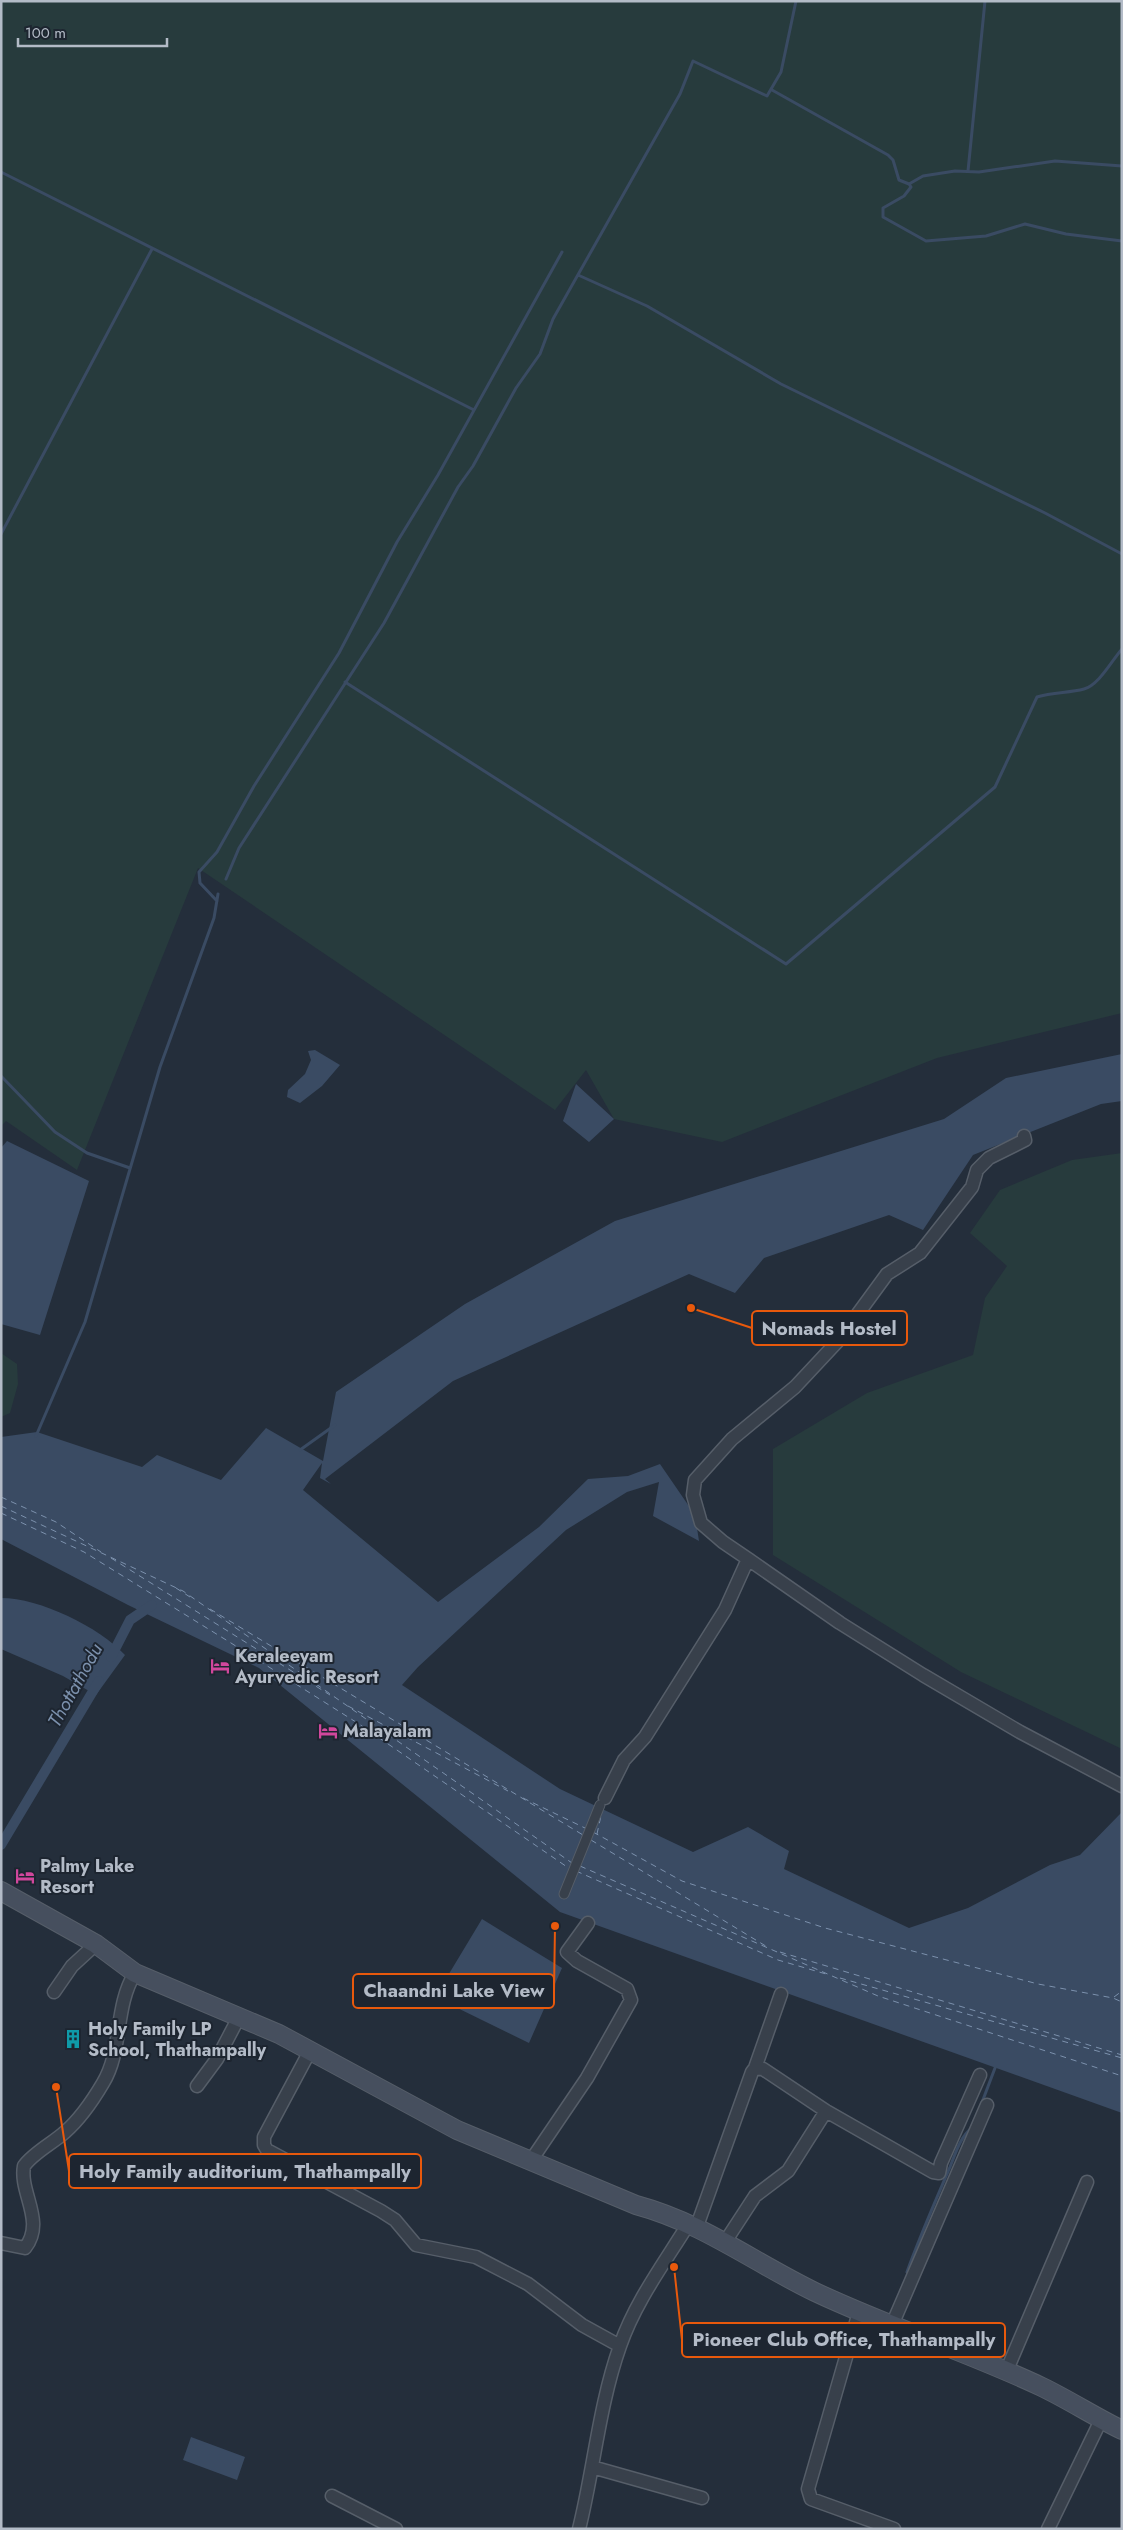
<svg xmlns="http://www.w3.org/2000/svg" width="1123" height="2530" viewBox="0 0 1123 2530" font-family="Jost,sans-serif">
<rect width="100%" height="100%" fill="#242e3b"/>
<!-- green -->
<path fill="#273b3d" d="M1,1H1122V1013L937,1058L722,1142L614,1119L586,1070L555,1110L198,868L77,1170L6,1121L1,1126Z
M1122,1153V1749L961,1672L773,1555V1449L867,1393L973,1355L985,1298L1007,1266L970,1233L1000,1190L1072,1160Z
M1,1353L17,1364L18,1384L10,1413L1,1417Z"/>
<!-- water -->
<path fill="#3a4b63" d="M315,1050L340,1065L322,1086L300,1103L287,1097L288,1090L305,1074L311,1060L308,1051Z
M1122,1054V1101L1101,1104L973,1155L923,1230L889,1215L764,1258L735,1293L689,1274L453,1381L325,1479L331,1484L320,1478L322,1463L303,1490L438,1602L539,1527L588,1479L628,1476L660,1464L695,1515L699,1541L653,1516L659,1482L627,1492L566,1530L418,1667L402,1685L560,1789L693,1852L748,1827L789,1851L784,1869L909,1928L968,1908L1050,1865L1080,1855L1122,1812V2113L560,1912L259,1668L128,1605L1,1539V1437L37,1432L142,1467L157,1455L221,1480L266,1428L323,1461L336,1392L465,1304L615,1221L944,1119L1006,1078Z
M576,1084L614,1119L589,1142L563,1121Z
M7,1141L89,1181L40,1335L1,1324V1148Z
M1,1598C40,1598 99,1627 125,1655L96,1695L63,1676L1,1649Z
M482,1919L562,1968L529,2043L435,1997Z
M191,2437L245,2457L237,2480L183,2460Z"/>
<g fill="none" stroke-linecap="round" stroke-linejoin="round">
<!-- stream -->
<path stroke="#3a4b63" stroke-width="3" d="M772,90L888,155L893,160L899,180L909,184L923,176L955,171L979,172L1055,161L1122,166
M968,171L985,1
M1,172L474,410
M909,184L911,187L904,196L883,208V217L926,241L986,236L1025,224L1066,234L1122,241
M578,275L647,306L781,384L1045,513L1122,554
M1,534L152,249
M345,682L786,964L995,787L1037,697C1053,692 1069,693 1084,689C1099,685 1112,660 1122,649
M226,879L239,848L384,623L458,487L473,466L516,388L540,354L553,319L680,94L693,61L767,96L781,72L796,1
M217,901L200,883L199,872L217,852L254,786L339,653L397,542L438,475L562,252
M1,1076L55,1132L87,1153L130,1168
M36,1436L85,1322L160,1067L214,918L218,894
M300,1450L335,1425
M981,2105L995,2068
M907,2272C920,2236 935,2202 950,2167C956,2152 960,2137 973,2127"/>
<!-- canal -->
<path stroke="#3a4b63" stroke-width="10" d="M111,1657L130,1620L152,1605
M1,1845L99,1681"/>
<!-- ferry -->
<path stroke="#7c91ad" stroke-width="1" stroke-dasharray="6 5" stroke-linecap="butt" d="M1,1497L56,1522L101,1552
M1,1506L183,1591L572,1863
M1,1513L84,1552L231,1643L359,1724L570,1869
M111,1558L330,1695
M176,1588L190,1597
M210,1609L583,1835
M348,1706L508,1791
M523,1798L587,1829
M593,1832L682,1881L825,1928L1038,1984L1113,1998L1122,2002
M597,1834L602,1811
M591,1840L769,1948
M580,1866L878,1996L1122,2076
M576,1871L778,1960L826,1974
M780,1952L1122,2055
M840,1978L1122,2058
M1114,1997L1122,1991"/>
<!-- pedestrian casing -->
<g stroke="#565e69" stroke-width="11">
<path id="pedestrian" d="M564,1894L600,1805"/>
</g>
<!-- minor casing -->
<g stroke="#565e69" stroke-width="15">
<path id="minor" d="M748,1559L723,1542L701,1523L693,1495L695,1480L732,1439L795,1387L838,1341L887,1274L920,1253L972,1187L977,1170L989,1158L1025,1140L1024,1136
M605,1798L624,1760L645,1737L725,1610L748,1559L840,1623L923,1675L1020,1732L1122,1786
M54,1992L72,1966L96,1944
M311,2049L264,2137V2145L267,2150L381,2211L395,2220L416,2245L476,2257L528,2284L582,2325L620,2346
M755,2068L781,1994
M197,2086L217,2059L239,2017
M530,2162L587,2078L631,2000L627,1989L577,1961L567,1952L588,1923
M697,2226L752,2072L755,2068L763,2069L826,2111L933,2172L939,2173L941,2163L980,2075
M725,2242L755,2196L788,2171L826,2111
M1,2243L25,2248C46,2221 19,2193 24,2166C33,2153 53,2143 65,2132C80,2119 93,2100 103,2083C123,2050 114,2007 135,1973
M859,2312L808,2489L811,2499L894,2529
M892,2325L987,2105
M1006,2372L1087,2182
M592,2467L702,2498
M332,2496L396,2529
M579,2529C594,2469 599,2405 620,2346C635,2302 665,2262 689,2223
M1048,2529L1101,2420"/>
</g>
<!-- secondary casing -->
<g stroke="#565e69" stroke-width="20">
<path id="secondary" d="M1,1891L96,1944L135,1973L279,2034L457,2130L636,2205C703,2223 753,2262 815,2292C889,2327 968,2352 1042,2387C1069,2400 1095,2417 1122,2430"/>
</g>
<!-- pedestrian -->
<use href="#pedestrian" stroke="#38404b" stroke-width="9"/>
<!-- minor -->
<use href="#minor" stroke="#38404b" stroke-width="12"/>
<!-- secondary -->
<use href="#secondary" stroke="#464f5e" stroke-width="18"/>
</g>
<!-- icons -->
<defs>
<g id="hotel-bare" transform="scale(1.5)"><path d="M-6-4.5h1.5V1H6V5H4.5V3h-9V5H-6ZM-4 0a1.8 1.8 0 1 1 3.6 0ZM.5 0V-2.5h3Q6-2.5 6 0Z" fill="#d1479c" stroke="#1d2530" stroke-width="2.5" paint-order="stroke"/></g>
<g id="building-bare" transform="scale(1.5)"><path d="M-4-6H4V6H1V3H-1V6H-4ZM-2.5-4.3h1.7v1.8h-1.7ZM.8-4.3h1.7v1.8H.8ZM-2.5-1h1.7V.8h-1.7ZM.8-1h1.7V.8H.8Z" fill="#0f9aa8" stroke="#1d2530" stroke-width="2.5" paint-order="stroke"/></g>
</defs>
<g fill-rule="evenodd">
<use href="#hotel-bare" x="220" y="1666"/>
<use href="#hotel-bare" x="328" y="1731"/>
<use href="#hotel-bare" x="25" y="1876"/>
<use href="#building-bare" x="73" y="2039"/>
</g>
<g text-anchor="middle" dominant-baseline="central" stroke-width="4" stroke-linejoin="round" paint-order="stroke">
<!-- poi labels -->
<g font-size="18" font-weight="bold" fill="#b3bbc7" stroke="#1d2530" text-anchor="start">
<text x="235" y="1656">Keraleeyam<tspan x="235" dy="21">Ayurvedic Resort</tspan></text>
<text x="343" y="1731">Malayalam</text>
<text x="40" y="1866">Palmy Lake<tspan x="40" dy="21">Resort</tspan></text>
<text x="88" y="2029">Holy Family LP<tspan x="88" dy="21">School, Thathampally</tspan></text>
</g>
<!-- water labels -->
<g font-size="19" font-style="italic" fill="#7c91ad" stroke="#1d2530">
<text transform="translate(75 1685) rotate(-61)">Thottathodu</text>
</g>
</g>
<!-- callouts -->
<path fill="none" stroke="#e8590c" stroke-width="2" d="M691 1308L752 1328M555 1926L554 1991M56 2087L69 2171M674 2267L682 2340"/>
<g fill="#e8590c" stroke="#1d2530" stroke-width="2">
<circle cx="691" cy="1308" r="5"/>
<circle cx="555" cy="1926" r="5"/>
<circle cx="56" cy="2087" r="5"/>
<circle cx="674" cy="2267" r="5"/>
</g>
<g fill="#1d2530" stroke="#e8590c" stroke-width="2">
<rect x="752" y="1311" width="155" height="34" rx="5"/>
<rect x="353" y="1974" width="201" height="34" rx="5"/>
<rect x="69" y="2154" width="352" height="34" rx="5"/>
<rect x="682" y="2323" width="323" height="34" rx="5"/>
</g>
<g font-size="19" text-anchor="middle" font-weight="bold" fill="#b3bbc7">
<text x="829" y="1335">Nomads Hostel</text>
<text x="454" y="1997">Chaandni Lake View</text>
<text x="245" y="2178">Holy Family auditorium, Thathampally</text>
<text x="844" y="2346">Pioneer Club Office, Thathampally</text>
</g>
<!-- border -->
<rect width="1123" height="2530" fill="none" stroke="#b3bbc7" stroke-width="5"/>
<!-- scale -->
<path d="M18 38v8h149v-8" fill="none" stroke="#b3bbc7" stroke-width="2.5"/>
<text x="25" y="38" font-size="15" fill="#b3bbc7" stroke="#1d2530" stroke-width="4" paint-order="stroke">100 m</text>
</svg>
